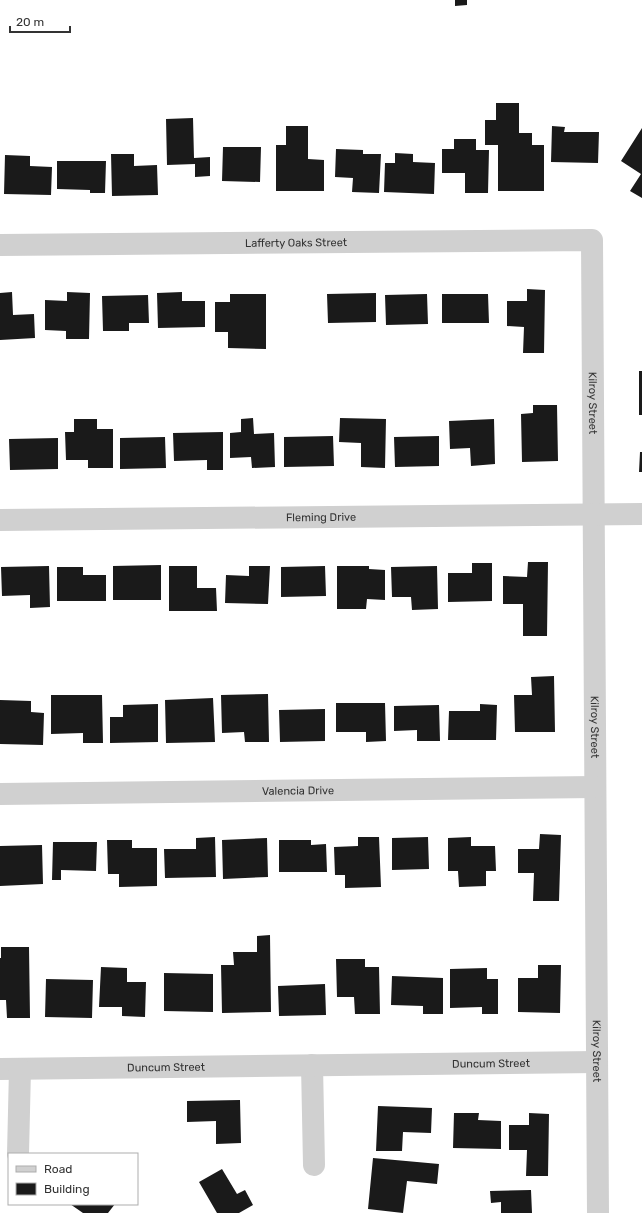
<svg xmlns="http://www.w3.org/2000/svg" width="642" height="1213" viewBox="0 0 642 1213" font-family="Rubik,sans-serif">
<rect width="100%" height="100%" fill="#fff"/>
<!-- building -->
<path fill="#1a1a1a" d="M455,0H467V5L455,6Z
M496,103H519V133H532V145H544V191H498V145H485V120H496Z
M193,118L194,158L210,157V176L195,177V164L167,165L166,119Z
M286,126H308V159L324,160V191H276V145H286Z
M552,126L565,127L564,132H599L598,163L551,162Z
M642,128V198L630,191L641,174L621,161Z
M454,139H476V150H489L488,193H465V173H442V149H454Z
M223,147H261L260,182L222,181Z
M336,149L363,150V154H381L379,193L352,192L353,178L335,177Z
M395,153L413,154V162L435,163L434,194L384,192L385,163H395Z
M111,154H134V166L157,165L158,195L112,196Z
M5,155L30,156V166L52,167L51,195L4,194Z
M57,161H106L105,193H90V190L57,189Z
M527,289L545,290L544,353H523L524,327L507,326V301H527Z
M12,292L13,315L34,314L35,338L0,340V293Z
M67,292L90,293L89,339H66V331L45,330V300L67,301Z
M182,292V301H205V327L158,328L157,293Z
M376,293V322L328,323L327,294Z
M230,294H266V349L228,348V332H215V302H230Z
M427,294L428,324L386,325L385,295Z
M442,294H488L489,323H442Z
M148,295L149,323H129V331H103L102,296Z
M639,371H642V415H639Z
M533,405H557L558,461L522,462L521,414L533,413Z
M253,418L254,434L274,433L275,467L252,468L251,457L230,458V433L241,432V419Z
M340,418L386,419L385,468L361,467V443L339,442Z
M74,419H97V429H113V468H88V460H66L65,432H74Z
M494,419L495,464L471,466L470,448L450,449L449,421Z
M223,432V470H207V460L174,461L173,433Z
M333,436L334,466L284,467V437Z
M439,436V466L395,467L394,437Z
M165,437L166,468L120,469V438Z
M58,438V469L10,470L9,439Z
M640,452H642V472H639Z
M528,562H548L547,636H523V604H503V576L527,577Z
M472,563H492V601L448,602V573H472Z
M161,565V600H113V566Z
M49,566L50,607L30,608V595L2,596L1,567Z
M169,566H197V588H216L217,611H169Z
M249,566H270L268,604L225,603L226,575L249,576Z
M325,566L326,596L281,597V567Z
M337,566H369V569L385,570V600L367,599L366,609H337Z
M437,566L438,609L412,610L411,597H392L391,567Z
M57,567H83V575H106V601H57Z
M554,676L555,732H515L514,695H532L531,677Z
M268,694L269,742H245L244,732L222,733L221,695Z
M51,695H102L103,743H83V733L51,734Z
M213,698L215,742L166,743L165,700Z
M0,700L31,701V712L44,713L43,745L0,744Z
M336,703H385L386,741L366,742V732H336Z
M158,704V742L110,743V717H123V705Z
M480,704L497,705L496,740H448L449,711H480Z
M439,705L440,741H417V730L394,731V706Z
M325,709V741L280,742L279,710Z
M540,834L561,835L559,901H533L534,873H518V849H539Z
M215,837L216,877L165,878L164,849H196V838Z
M358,837H379L381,887L345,888V875H335L334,847L358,846Z
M428,837L429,869L392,870V838Z
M471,837V846H495L496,871H486V886L459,887L458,871H448V838Z
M267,838L268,877L223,879L222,840Z
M107,840H132V848H157V886L119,887V874H108Z
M279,840H311V845L326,844L327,872H279Z
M53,842H97L96,871L61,870V880H52Z
M42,845L43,884L0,886V846Z
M270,935L271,1012L222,1013L221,965H234L233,952H257V936Z
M1,947H29L30,1018H7L6,1000H0V958H1Z
M336,959H365V967H379L380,1014H355L354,997H337Z
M538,965H561L560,1013L518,1012V978H538Z
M101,967L127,968V982H146L145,1017L122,1016V1007H99Z
M487,968V979H498V1014H482V1007L450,1008V969Z
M164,973L213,974V1012L164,1011Z
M392,976L443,978V1014H423V1006L391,1005Z
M46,979L93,980L92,1018L45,1017Z
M325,984L326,1015L279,1016L278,986Z
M240,1100L241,1143L216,1144V1121L187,1122V1101Z
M378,1106L432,1108L431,1133L403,1132L402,1151H376Z
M454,1113H479L478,1120L501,1121V1149L453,1148Z
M529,1113L549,1114L548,1176H526L527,1150H509V1125H529Z
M373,1158L439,1164L437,1184L407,1181L403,1213L368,1209Z
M222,1169L237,1194L245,1190L253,1205L239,1213H217L199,1182Z
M531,1190L532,1213H501V1202L491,1203L490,1191Z
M70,1204H115L108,1213H83Z"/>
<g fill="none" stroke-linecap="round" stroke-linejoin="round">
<!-- minor -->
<g stroke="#d0d0d0" stroke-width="22">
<path id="s1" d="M0,245L592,240L598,1213"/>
<path id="s2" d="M0,520L642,514"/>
<path id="s3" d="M0,794L595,787"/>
<path d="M312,1065L314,1165"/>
<path id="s4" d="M0,1069L597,1062"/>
<path d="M18,1154L20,1069"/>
</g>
</g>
<g text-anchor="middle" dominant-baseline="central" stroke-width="4" stroke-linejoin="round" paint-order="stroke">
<!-- street labels -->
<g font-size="11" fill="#333" stroke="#fff">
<text stroke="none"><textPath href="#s1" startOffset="296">Lafferty Oaks Street</textPath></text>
<text stroke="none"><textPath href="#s1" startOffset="755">Kilroy Street</textPath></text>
<text stroke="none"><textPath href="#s2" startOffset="321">Fleming Drive</textPath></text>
<text stroke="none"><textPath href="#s1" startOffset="1079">Kilroy Street</textPath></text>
<text stroke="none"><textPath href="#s3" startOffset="298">Valencia Drive</textPath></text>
<text stroke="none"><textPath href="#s1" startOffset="1403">Kilroy Street</textPath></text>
<text stroke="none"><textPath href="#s4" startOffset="491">Duncum Street</textPath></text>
<text stroke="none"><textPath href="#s4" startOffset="166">Duncum Street</textPath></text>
</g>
</g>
<!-- legend -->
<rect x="8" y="1153" width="130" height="52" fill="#ffffff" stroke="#adadad"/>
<rect x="16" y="1166" width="20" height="6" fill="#d0d0d0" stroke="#adadad"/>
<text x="44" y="1173" font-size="12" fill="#333333">Road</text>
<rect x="16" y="1183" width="20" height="12" fill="#1a1a1a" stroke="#adadad"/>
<text x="44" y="1193" font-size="12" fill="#333333">Building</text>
<!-- scale -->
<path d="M10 26v6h60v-6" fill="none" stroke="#333333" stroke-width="2"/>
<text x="16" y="26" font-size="12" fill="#333333" stroke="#ffffff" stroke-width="3" paint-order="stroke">20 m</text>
</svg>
